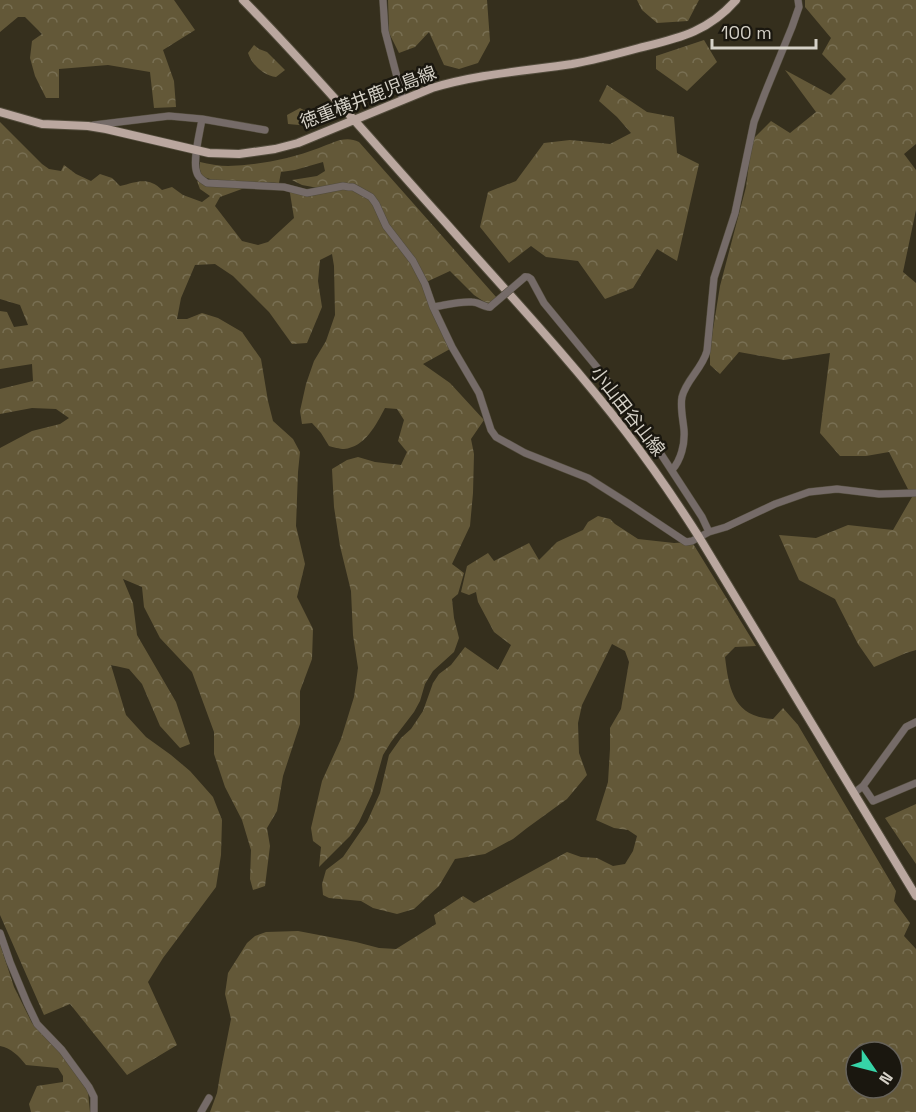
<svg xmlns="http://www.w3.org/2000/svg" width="916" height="1112" viewBox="0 0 916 1112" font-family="'Space Grotesk','Noto Sans JP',sans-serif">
<defs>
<pattern id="forest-crowns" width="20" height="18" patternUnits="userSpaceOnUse" patternTransform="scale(1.5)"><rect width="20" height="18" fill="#635838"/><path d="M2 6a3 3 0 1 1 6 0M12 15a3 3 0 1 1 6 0" fill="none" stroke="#786f53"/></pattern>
</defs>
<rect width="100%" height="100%" fill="#352f1d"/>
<!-- forest -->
<path fill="url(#forest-crowns)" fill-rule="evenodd" d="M0,0H174L195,30L163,50L174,81L176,107L154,108L150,72L108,65L59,69V98H46L35,76L30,58L32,41L42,34L25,17H18L0,32Z
M388,0H487L490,41L478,63L459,69L444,65L429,32L415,47L399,53L389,33Z
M637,0H699L688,21L657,23L642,10Z
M805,0H916V144L904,154L916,170V210L903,272L916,283V650L906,653L874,667L858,644L835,599L799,580L779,535L816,538L848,525L893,530L912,497L889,452L866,456H840L820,433L830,353L784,360L739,352L720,374L710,365V348L720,286L746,187L752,140L771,121L790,133L816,112L785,70L831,95L846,79L822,54L831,38L805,7Z
M704,40L717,62L687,91L656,69V56Z
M254,45L259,49L267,52L285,70L276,77C264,76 252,65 248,53Z
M607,85L647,112L674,117L677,153L699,164L677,261L657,249L633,288L605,299L578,261L546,257L531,246L509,263L480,227L488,192L516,181L544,143L570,140L610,144L631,133L617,117L599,101Z
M300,108L311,114L315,123L310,126L288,124L287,115Z
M0,122L42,164L49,169L61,171L64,165L76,174L91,181L100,174L112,178L120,186C137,182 148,176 162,190L172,187L183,195L202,202L210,196L200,189L197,181L226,186H250L220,197L215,206L242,241L258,245L268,242L294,218L289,187L317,193L318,188L302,185L292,180L317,176L325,171L323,162L295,170L281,172L279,183C265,182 212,184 203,176C199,172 200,167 200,162C209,164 219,166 228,166C259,165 290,159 319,148C333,143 345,135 359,142L497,298L489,305L474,295L450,271L422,284L432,313L450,349L423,364L450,383L484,420L471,439L474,454L473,493L470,526L452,564L464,573L458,594L452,599L454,618L459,638L454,652L433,671L425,684L420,701L414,712L391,742L383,755L372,794L359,822L350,836L319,867L321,847L313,841L311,828L322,781L341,739L354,697L358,668L353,635L351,591L340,546L334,507L332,469L347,460L358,457L375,462L401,465L407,452L398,441L404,420L397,409L385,408C376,425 365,447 344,449C340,449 333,447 329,446L321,433L312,423L302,424L300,411L306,384L314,361L326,341L335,315L334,266L332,254L320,260L318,281L322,307L307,343L292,344L269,312L233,276L215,264L195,265L181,298L177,319H187L202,313L218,318L242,332L261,359L268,401L273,421L293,439L300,452L298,472L296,526L305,564L297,597L313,629L312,659L300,691V724L283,776L277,811L267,828L270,846L265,886L253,890L250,879L251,850L242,820L225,787L214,754V732L192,672L160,638L144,607L142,587L123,579L133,603L137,635L176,702L190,744L180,748L160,726L142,684L129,669L111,665L126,715L146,737L171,755L190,771L213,797L222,820L221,855L216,887L163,958L148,982L177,1045L127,1075L70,1004L44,1015L0,915V448L32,431L60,424L69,418L56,409L32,408L0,414V389L33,381L32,364L0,369V311L7,312L14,327L28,325L20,305L0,299Z
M598,516L610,519L615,524L638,539L674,543L692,542L756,646L735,647L725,657C729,690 734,717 773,719L783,708L798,725L896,891L894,901L910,923L904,936L916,949V1112H210L217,1093L220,1075L231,1019L225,994L228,973L247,943L255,936L266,932L298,931L356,942L379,948L396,949L436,924L434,915L463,896L474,903L567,852L581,857L597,858L613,866L625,864L633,851L637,836L628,830L614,828L596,820L608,782L610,749V728L621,709L629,662L625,651L612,644L582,705L578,723L579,753L587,775L567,799L527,828L513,839L485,854L455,859L439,886L414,909L397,914L373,908L361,901L329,898L323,895L322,884L326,870L343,857L367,822L380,793L389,755L401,738L411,729L423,711L433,683L439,674L451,665L465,647L498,670L511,645L494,632L478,602L476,592L469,595L461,592L467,566L488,553L494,561L529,543L539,560L557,542L583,530L588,522ZM856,1052H892V1088H856Z
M916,804V864L885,818Z
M0,944L14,987L32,1023L57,1045L88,1092L90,1112H31L29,1104L37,1086L63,1082V1076L58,1068L26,1065C19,1056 11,1048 0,1046Z"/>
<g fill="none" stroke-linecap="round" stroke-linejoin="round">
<!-- minor casing -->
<g stroke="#524c3c" stroke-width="8">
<path id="minor" d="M383,0L385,31L403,100
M202,119C200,132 192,162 197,173C198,178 203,180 207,183L284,187L307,193L343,186L349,187H353L371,197L376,204L386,226L413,261L425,284L433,307L452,347L479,393L491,430L496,437L525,453L588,478L629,504L686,542L692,541L709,532L726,527L775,504L809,492L837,489L879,494L916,493
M94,125L169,116L202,119L265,130
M525,277H528L531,279L544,303L600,371L657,448L702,517L709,532
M433,307C446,305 459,301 472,302C479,302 483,307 490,307
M672,470C681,460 685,444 684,430C683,419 680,407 682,397C686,380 702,369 707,351L714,278L735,213L754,122L765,93L792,27L799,7L798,0
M863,786L873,801L916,783
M854,793L863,786L906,727L916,722
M0,933L10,962L27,1003L37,1024L62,1050L89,1087L94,1097V1112
M201,1112L209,1098"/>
</g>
<!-- major casing -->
<g stroke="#524c3c" stroke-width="10">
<path id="major" d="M243,0C313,71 378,148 445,222C506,291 570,359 626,432C652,466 676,501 699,537L916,896
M0,112L42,124L88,126L106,129L209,153L239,154L275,149L298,143L432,88C478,74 525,71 572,64C595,60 617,54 639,48C679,38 708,32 736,0"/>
</g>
<!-- minor -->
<use href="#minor" stroke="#756b68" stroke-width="7"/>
<!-- major -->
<use href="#major" stroke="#baa79f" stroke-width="8"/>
<!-- minor-bridge casing -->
<g stroke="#524c3c" stroke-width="8" stroke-linecap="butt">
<path id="minor-bridge" d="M490,307L525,277"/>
</g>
<!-- minor-bridge -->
<use href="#minor-bridge" stroke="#756b68" stroke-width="7"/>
</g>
<g text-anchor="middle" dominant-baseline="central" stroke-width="5" stroke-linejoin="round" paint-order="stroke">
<!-- street labels -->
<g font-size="18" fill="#d5d1c7" stroke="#1a170f">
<text transform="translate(368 97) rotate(-21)">徳重横井鹿児島線</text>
<text transform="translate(628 411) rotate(52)">小山田谷山線</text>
</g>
</g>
<!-- north arrow -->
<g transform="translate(874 1070) rotate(125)"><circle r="28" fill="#1a170f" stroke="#656159" stroke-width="1.5"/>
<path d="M0-4.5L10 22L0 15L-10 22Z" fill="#36d4a7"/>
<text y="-9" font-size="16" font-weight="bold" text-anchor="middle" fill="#d5d1c7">N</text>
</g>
<!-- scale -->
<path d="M712 39v9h104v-9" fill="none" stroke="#d5d1c7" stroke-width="3"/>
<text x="721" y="39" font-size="18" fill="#d5d1c7" stroke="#1a170f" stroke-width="4.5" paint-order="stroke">100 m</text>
</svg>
